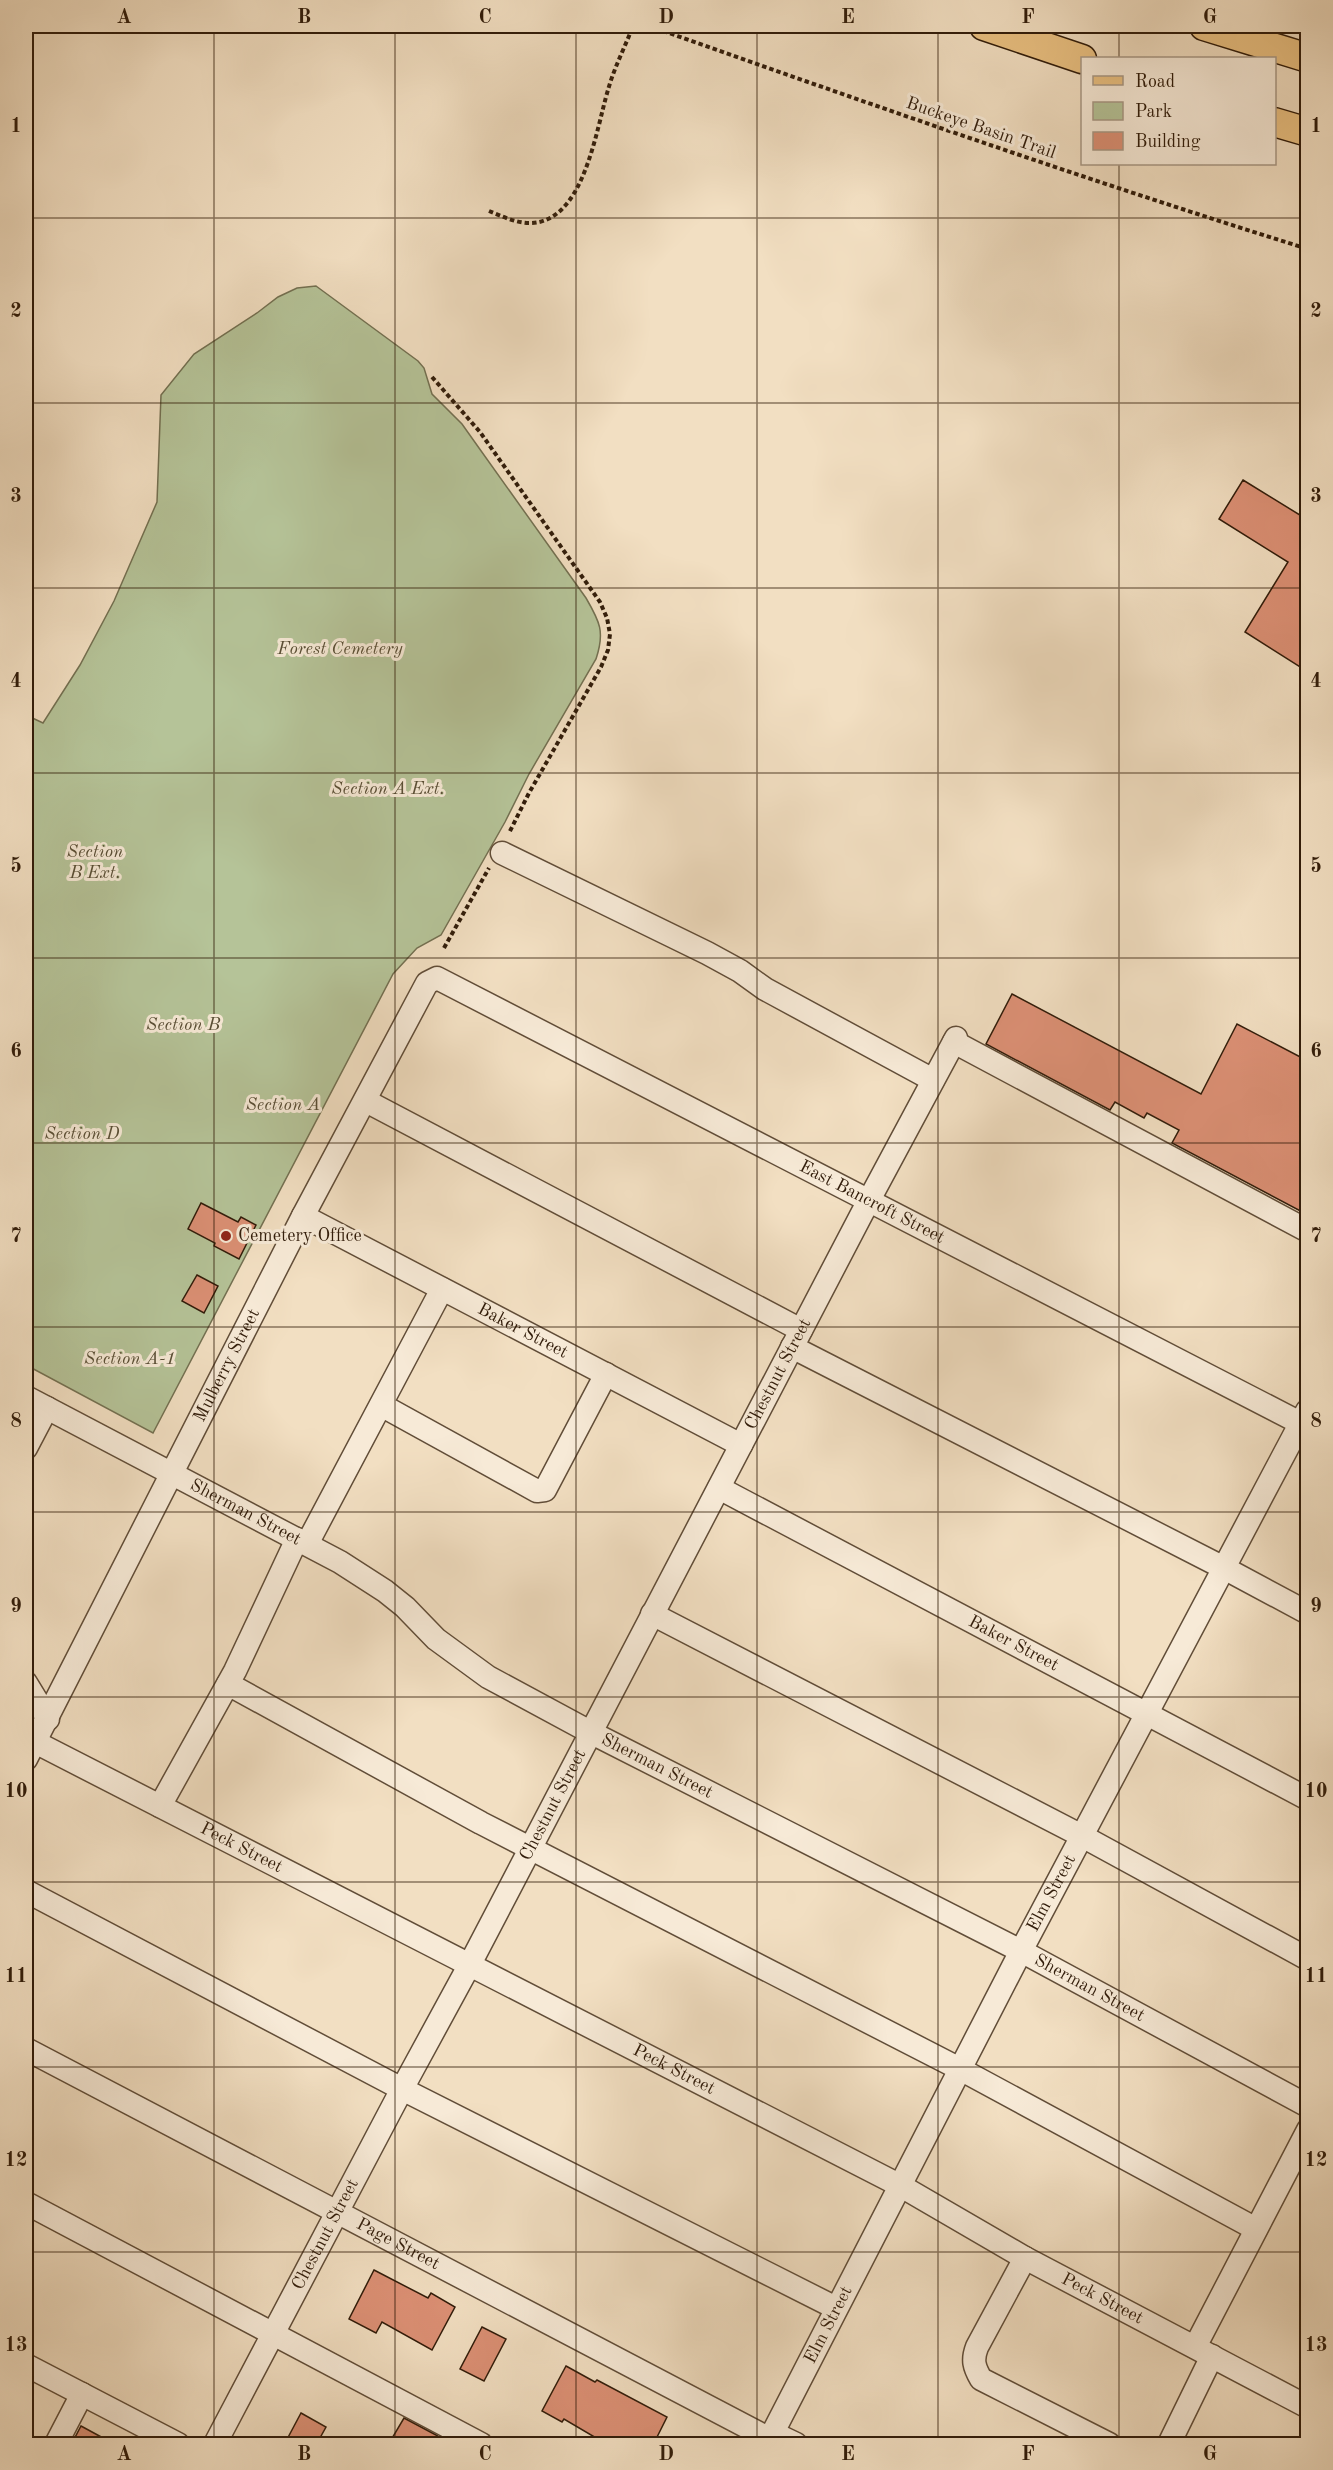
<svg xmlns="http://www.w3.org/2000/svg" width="1333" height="2470" viewBox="0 0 1333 2470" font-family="'Old Standard TT',serif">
<rect width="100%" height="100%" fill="#f2dfc2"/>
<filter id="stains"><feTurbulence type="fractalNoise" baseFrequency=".00333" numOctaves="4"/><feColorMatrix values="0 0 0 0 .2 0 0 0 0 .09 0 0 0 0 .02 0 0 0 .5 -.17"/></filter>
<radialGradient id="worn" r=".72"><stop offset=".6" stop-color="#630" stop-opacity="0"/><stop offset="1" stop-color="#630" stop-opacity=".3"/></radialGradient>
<!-- green -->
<path fill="#b5c398" stroke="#737051" stroke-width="1.5" d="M316,286L418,361L424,368L432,394L462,424L479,448L586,598C600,622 605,632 596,659L529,774L505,822L441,935L417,948L393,974L153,1433L26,1365V715L43,723L80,665L114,601L157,502L161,395L194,354L257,313L278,297L297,288Z"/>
<!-- building -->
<path fill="#dc9075" stroke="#311c0a" stroke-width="1.5" d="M1243,480L1308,520V672L1245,632L1288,562L1219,519Z
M1012,994L1201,1094L1237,1024L1308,1061V1215L1172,1143L1179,1130L1147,1113L1144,1118L1115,1102L1110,1110L986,1044Z
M201,1203L238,1222L241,1217L256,1225L239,1259L214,1246L215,1243L188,1229Z
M197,1275L218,1286L204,1313L182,1301Z
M374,2270L428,2298L431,2293L455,2307L432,2350L382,2322L376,2333L349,2319Z
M482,2327L506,2339L484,2381L460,2369Z
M566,2366L595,2382L597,2380L667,2417L653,2445H639L626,2437L622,2445H608L564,2419L562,2422L542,2411Z
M301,2413L326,2427L316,2445H284Z
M404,2418L436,2435L451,2445H388Z
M81,2426L116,2445H71Z"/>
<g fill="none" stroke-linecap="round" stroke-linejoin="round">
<!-- minor casing -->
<g stroke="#614d38" stroke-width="25">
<g id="minor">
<path d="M502,853L707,953L740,971L765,989L933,1080"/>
<path d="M954,1042L1308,1231"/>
<path d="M366,1101L801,1330"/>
<path id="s1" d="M303,1216L741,1445"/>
<path d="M792,1347L1224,1568L1308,1613"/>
<path id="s2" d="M26,1397L340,1562L385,1591L405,1607L436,1639L488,1677L590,1732L1021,1951L1308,2106"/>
<path d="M381,1405L537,1491L545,1490L606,1374"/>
<path d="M26,1448L47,1408"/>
<path id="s3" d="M719,1488L1308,1799"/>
<path d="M307,1544L442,1289"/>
<path d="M652,1614L1082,1836L1308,1959"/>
<path d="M26,1683L48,1719"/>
<path d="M228,1684L481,1823L960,2069L1256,2229"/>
<path id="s4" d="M35,1742L901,2186L1025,2258L1308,2407"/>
<path id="s5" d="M26,1759L303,1216L427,983L437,978L1308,1427"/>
<path d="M160,1806L235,1671L297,1539"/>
<path d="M26,1891L402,2089L836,2308"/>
<path id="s6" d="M26,2049L770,2439"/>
<path d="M26,2203L481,2444"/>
<path d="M1025,2258L977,2347C972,2360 974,2367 981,2379L1109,2444"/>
<path d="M1195,2347L1308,2130"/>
<path d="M26,2365L178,2444"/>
<path d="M773,2433L796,2444"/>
<path d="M56,2444L82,2394"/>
<path id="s7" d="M215,2444L402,2089L470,1964L868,1202L956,1038"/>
<path id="s8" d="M767,2444L1021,1951L1307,1411"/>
<path d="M1169,2444L1212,2356"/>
</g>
</g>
<!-- major casing -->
<g stroke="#311c0a" stroke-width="31">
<path id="major" d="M984,26L1082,59
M1204,26L1308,58
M1274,122L1308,132"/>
</g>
<!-- path -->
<path stroke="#311c0a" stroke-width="4" stroke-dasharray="4.5 3" stroke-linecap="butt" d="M649,26C867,103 1086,180 1308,249
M489,211C501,216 516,223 529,223C584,224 596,129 608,90C614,68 625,47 633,26
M432,377L480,432L600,602L607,618L610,634L608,650L601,667L529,793L509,833
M444,948L489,868"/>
<!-- minor -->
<use href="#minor" stroke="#f7ead7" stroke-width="22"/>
<!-- major -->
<use href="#major" stroke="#e9c081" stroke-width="28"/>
</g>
<!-- grid -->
<path fill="none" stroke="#311c0a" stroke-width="1.5" stroke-opacity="0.55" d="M214,26V2444M395,26V2444M576,26V2444M757,26V2444M938,26V2444M1119,26V58M1119,164V2444M26,218H1308M26,403H1308M26,588H1308M26,773H1308M26,958H1308M26,1143H1308M26,1327H1308M26,1512H1308M26,1697H1308M26,1882H1308M26,2067H1308M26,2252H1308"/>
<!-- markers -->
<circle fill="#8f2418" stroke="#f7ead7" stroke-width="2" cx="226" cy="1236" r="6"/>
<g text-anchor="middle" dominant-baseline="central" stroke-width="6" stroke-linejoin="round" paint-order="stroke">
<!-- street labels -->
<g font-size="18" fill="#311c0a" stroke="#f7ead7">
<text transform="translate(981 128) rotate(19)">Buckeye Basin Trail</text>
<text stroke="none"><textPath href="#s5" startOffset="1374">East Bancroft Street</textPath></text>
<text stroke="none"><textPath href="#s1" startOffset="248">Baker Street</textPath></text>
<text stroke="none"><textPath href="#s5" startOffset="442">Mulberry Street</textPath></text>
<text stroke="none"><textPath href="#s7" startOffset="1209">Chestnut Street</textPath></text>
<text stroke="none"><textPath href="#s2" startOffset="248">Sherman Street</textPath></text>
<text stroke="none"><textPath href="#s3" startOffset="333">Baker Street</textPath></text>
<text stroke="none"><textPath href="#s2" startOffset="734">Sherman Street</textPath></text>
<text stroke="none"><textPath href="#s7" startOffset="723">Chestnut Street</textPath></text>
<text stroke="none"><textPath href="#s4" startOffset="232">Peck Street</textPath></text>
<text stroke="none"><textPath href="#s8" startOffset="620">Elm Street</textPath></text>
<text stroke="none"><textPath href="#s2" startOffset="1220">Sherman Street</textPath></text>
<text stroke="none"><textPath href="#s4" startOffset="718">Peck Street</textPath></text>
<text stroke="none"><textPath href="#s7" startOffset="237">Chestnut Street</textPath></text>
<text stroke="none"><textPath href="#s6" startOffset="420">Page Street</textPath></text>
<text stroke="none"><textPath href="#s4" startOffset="1204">Peck Street</textPath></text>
<text stroke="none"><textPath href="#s8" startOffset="134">Elm Street</textPath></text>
</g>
<!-- park labels -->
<g font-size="18" font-style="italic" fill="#594e35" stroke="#f7ead7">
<text x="340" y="649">Forest Cemetery</text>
<text x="388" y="789">Section A Ext.</text>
<text x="95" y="852">Section<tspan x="95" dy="21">B Ext.</tspan></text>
<text x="183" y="1025">Section B</text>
<text x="283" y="1105">Section A</text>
<text x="82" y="1134">Section D</text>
<text x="130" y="1359">Section A-1</text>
</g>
<!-- poi labels -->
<g font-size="18" fill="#311c0a" stroke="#f7ead7" text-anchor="start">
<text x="238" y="1236">Cemetery Office</text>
</g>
</g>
<!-- margin -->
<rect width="1333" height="2470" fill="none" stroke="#f2dfc2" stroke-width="66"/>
<!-- legend -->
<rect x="1081" y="57" width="195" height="108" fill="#f7ead7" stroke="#a89885" stroke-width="1.5"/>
<rect x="1093" y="76" width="30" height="9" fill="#e9c081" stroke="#a89885" stroke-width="1.5"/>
<text x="1135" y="87" font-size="18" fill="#311c0a">Road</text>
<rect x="1093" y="102" width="30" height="18" fill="#b5c398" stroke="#a89885" stroke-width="1.5"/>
<text x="1135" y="117" font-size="18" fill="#311c0a">Park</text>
<rect x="1093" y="132" width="30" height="18" fill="#dc9075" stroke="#a89885" stroke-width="1.5"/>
<text x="1135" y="147" font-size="18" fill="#311c0a">Building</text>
<rect x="33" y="33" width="1267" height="2404" fill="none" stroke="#311c0a" stroke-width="2"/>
<g font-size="20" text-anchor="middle" font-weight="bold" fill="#311c0a">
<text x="124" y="23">A</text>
<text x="304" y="23">B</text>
<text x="485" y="23">C</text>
<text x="666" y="23">D</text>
<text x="848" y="23">E</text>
<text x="1028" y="23">F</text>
<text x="1210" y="23">G</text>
<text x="16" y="132">1</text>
<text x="1316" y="132">1</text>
<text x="16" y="317">2</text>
<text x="1316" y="317">2</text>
<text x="16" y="502">3</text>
<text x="1316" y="502">3</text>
<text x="16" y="687">4</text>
<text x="1316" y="687">4</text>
<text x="16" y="872">5</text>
<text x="1316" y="872">5</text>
<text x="16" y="1057">6</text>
<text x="1316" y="1057">6</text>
<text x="16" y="1242">7</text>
<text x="1316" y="1242">7</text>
<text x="16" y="1427">8</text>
<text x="1316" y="1427">8</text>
<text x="16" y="1612">9</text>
<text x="1316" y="1612">9</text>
<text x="16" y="1797">10</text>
<text x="1316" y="1797">10</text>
<text x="16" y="1982">11</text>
<text x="1316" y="1982">11</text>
<text x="16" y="2166">12</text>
<text x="1316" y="2166">12</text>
<text x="16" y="2351">13</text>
<text x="1316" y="2351">13</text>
<text x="124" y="2460">A</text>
<text x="304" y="2460">B</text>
<text x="485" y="2460">C</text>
<text x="666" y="2460">D</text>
<text x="848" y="2460">E</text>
<text x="1028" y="2460">F</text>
<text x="1210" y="2460">G</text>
</g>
<rect width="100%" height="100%" filter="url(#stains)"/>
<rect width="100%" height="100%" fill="url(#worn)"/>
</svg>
